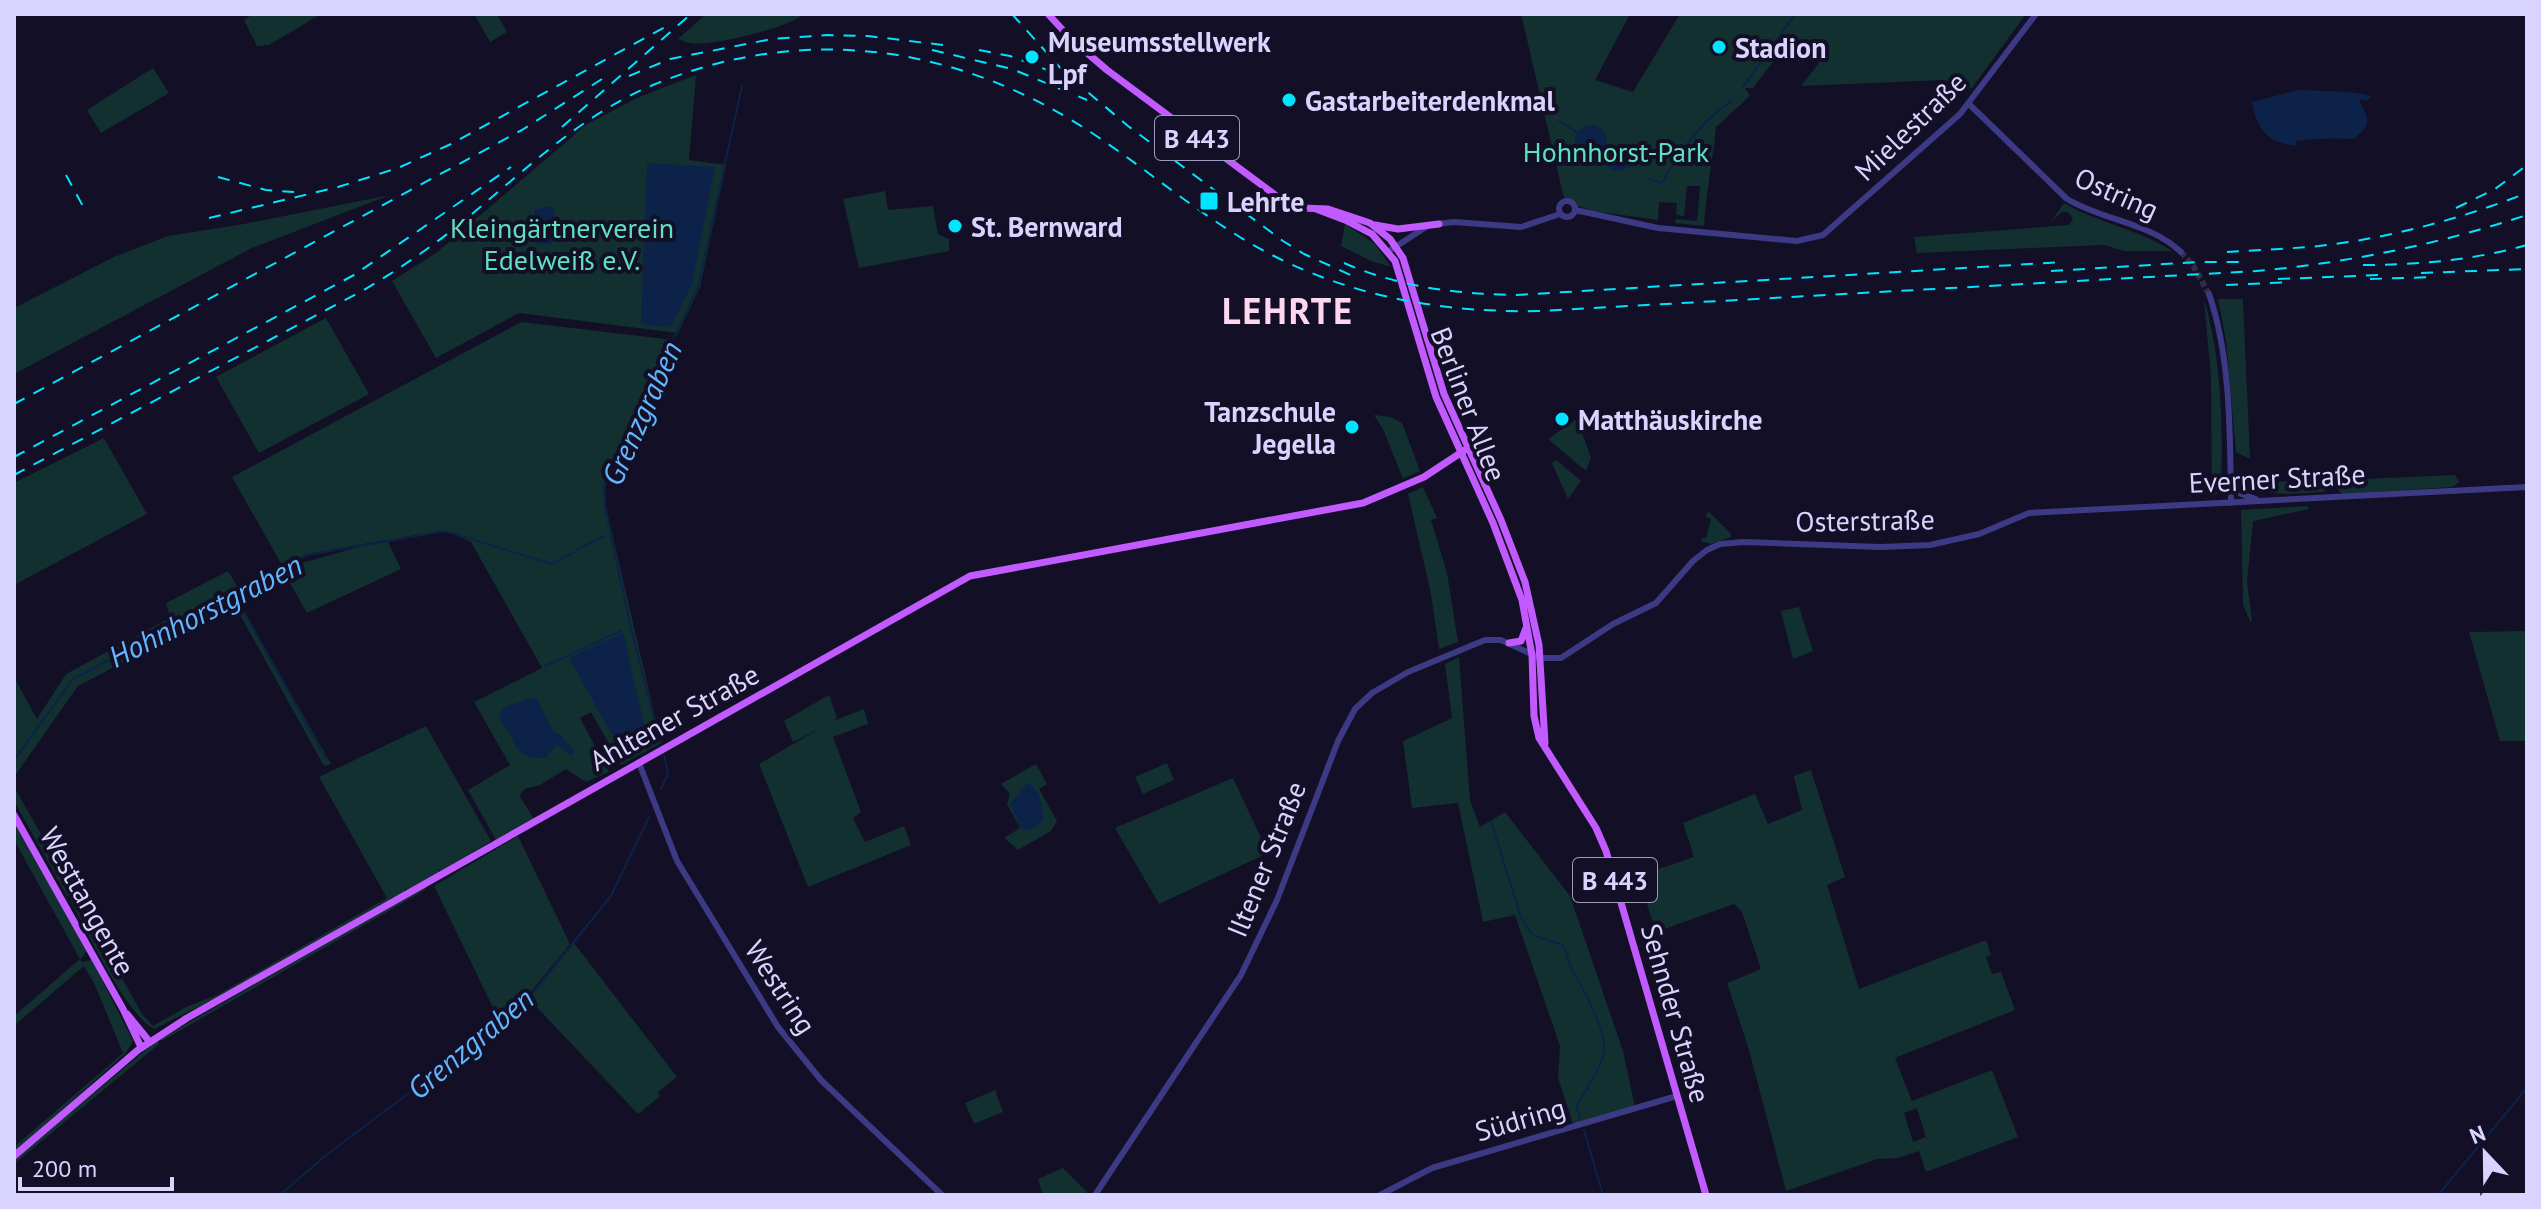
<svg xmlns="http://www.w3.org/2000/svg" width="2541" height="1209" viewBox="0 0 2541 1209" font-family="'PT Sans',sans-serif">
<rect width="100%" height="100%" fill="#130f26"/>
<!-- green -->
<path fill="#12302f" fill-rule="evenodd" d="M253,14H321L269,45L257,46L244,20Z
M474,14H497L507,32L490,42Z
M706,14H804C787,28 712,47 690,43C686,43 682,40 678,39Z
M1521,14H1630L1595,80L1633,92L1680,14H2026L1972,88L1965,89L1943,80L1801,86L1819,63L1789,41L1753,88H1745L1750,96L1716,127C1713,161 1706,192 1704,226L1675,223L1676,219L1697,221L1700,186H1687L1684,216L1676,215L1677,203L1659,202L1658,220L1593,211L1578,206L1573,200L1564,198Z
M153,68L169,93L101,133L87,110Z
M696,75L689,160L726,165L700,287L678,333L519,313L436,358L392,281L436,253L587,124L639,97Z
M885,191L888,210L933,206L938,234L949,239V251L859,268L843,199Z
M390,195L252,248L14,374V308L114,257L168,236L244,224Z
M2064,203C2098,223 2138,229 2172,251H2124L2104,245L1917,253L1914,237L2069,225L2073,219L2068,212H2062L2051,222Z
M1345,224L1375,244L1391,267L1371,261L1341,246Z
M2204,299C2222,360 2223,427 2221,491L2212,497L2211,378Z
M2218,299H2243L2250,459L2236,452L2226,340Z
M326,318L369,394L259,453L216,377Z
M521,322L674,340L605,487L606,507L661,743L621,765L591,712L580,718L609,772L586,782L566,769L540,785L525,789L519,795L534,819L496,840L468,790L510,765L474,702L542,668L471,542L449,532L421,534L307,554L283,567L232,477Z
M1374,415L1391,417L1402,423L1420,471L1403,479L1383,429Z
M1577,419L1591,458L1586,471L1548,439Z
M104,438L147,514L14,585V483Z
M1556,460L1581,481L1568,499L1552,463Z
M2455,475L2459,482L2453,487L2342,494L2335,486L2341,480Z
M2294,481L2322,482L2326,485V490L2323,492L2287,494L2245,491L2261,483Z
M1423,487L1437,518L1431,520L1447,573L1458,642L1439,649L1431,594L1408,494Z
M2308,506L2309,509L2253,521L2247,581L2252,620L2250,622L2243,604L2241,510Z
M1708,511L1731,534V537L1711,544L1701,541L1702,538H1706L1711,519L1706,517Z
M388,542L401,569L307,613L286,576L239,602L331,764L324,766L234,604L78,686L14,777V677L37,719L66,674L170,618L166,603L228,571L240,591L284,568L362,546Z
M1799,607L1813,651L1793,659L1781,611Z
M2527,631V741H2500L2469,632Z
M1459,657L1470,800L1480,827L1505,812L1570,896L1623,1051L1635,1107L1573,1124L1558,1078L1560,1046L1515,915L1483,922L1458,803L1412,808L1403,741L1452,718L1445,664Z
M829,695L837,718L833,721L864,709L868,724L833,737L861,812L853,818L865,842L904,826L911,845L808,887L759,764L819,729L793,742L784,721Z
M426,726L491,841L475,851L473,850L474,852L441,871L438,869L439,872L407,890L405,888V891L216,998L154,1029C126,1014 88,933 71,902V899L76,896L142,1014L153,1026L186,1007L217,995L387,898L319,777Z
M1167,763L1174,780L1143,794L1135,777Z
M1036,764L1047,784L1039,789L1057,821L1051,831L1018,850L1004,838L1020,828L1007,804L1010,794L1001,784Z
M1811,770L1845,877L1827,885L1859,989L1986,940L1991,955L1986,957L1992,974L2001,972L2015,1010L1895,1058L1912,1101L1992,1070L2018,1137L1926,1172L1919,1151L1898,1158L1877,1159L1786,1191L1749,1050L1727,983L1761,969L1742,912L1734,904L1656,932L1638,876L1694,857L1683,823L1755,794L1768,824L1802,810L1794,776ZM1917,1108L1926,1137L1913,1142L1904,1113Z
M1233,778L1268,853L1159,904L1115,828Z
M14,785L16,790L75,895L67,896L14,801Z
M14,820L87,950L80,960L82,962L92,960L133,1041L125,1054L14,1152V1147L123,1053L94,983L84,966L14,1026V1016L80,959L14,840Z
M518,836L570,944L518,1008L500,1022L434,886Z
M428,885L425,890L162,1041L160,1039Z
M574,943L677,1077L658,1092L660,1096L638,1114L529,999Z
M158,1040L159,1044L14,1164V1159Z
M995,1090L1003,1112L974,1124L965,1103Z
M1063,1168L1087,1192L1085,1195H1043L1038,1179Z"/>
<!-- water -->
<path fill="#0c2248" d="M2298,90L2351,92L2372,96L2367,101L2362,99L2359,101C2368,116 2374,125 2353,139C2334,138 2315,138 2296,141L2297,146C2269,144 2256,129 2252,102Z
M1575 141a16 16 0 1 1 32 0a16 16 0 1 1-32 0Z
M1606 159a12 12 0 1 1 24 0a12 12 0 1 1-24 0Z
M647,163L715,167L692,285L673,323L668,327L641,324Z
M547,206L554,209L555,224L551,225L555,235L553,242C544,247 536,243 529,237L535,209Z
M623,633L645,728L616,742L569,658Z
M536,697L554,733L560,734L573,750V755H570L557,744L546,758C525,759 515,752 510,732L507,731L499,717L504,707Z
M1029,782L1039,794L1044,818L1036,827L1026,830L1020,827L1010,803Z"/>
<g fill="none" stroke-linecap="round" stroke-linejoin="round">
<!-- stream -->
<path stroke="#0c2248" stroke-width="2" d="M1743,87L1795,14
M1559,121L1577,132
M1627,166L1630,168
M1649,179L1662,183C1679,152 1701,120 1732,101
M577,550L604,536
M235,596L326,759
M545,666L621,631
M660,743L632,632L605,508L603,487L698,287L742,86
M14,760L73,679L307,555L445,531L552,564L574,552
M661,789L668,774L664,755
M1491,821L1521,918L1533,935L1563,945C1567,953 1568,962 1572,969C1581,985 1607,1031 1604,1050C1602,1068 1585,1090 1577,1106L1580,1118
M1584,1130L1603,1195
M280,1195L325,1156L519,1010L611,896L649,817
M2438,1195L2527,1088"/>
<!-- minor-tunnel -->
<path stroke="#312d47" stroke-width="6" stroke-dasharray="6 3" stroke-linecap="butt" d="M2181,252L2194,267L2209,294"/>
<!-- minor -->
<path stroke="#3d3a85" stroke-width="6" d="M1969,104L2067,199C2104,221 2149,222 2181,252
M1559 209a8 8 0 1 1 16 0a8 8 0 1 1-16 0Z
M1575,210L1658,228L1797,241L1823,235L1960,114L2036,14
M1437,224L1454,222L1521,227L1560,214
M1389,251L1426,227
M2209,294C2231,357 2230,436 2231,503
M2231,481L2241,494L2256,499
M639,763L677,861L778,1027L821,1080L942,1195
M1095,1195L1241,975L1277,900L1338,741L1355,709L1372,693L1408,672L1485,640H1501L1540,658H1561L1613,624L1656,603L1693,561L1707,550L1720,544L1744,542L1880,547L1930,545L1979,534L2029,513L2527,487
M1380,1195L1432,1168L1677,1096"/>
<!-- major -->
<path stroke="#c25bff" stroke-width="7" d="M1048,14L1072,40L1107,70L1286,203L1301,208L1328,209L1370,223L1390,239L1403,258L1444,394L1501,520L1525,582L1539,645L1545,743
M1316,209L1345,220L1372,234L1395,261L1436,397L1493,523L1522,600L1532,655L1534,716L1539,738L1596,828L1606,851L1706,1195
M1375,225L1398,229L1439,224
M1509,643L1521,641L1526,628
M14,815L123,1009L141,1047
M127,1014L149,1041
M14,1156L138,1050L187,1018L970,576L1363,503L1424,477L1468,448"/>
<!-- rail -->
<path stroke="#00e5ff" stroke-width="2" stroke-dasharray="12 10" stroke-linecap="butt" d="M1012,14L1064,72L1128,126L1283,241L1304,254L1355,277
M932,50L1012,69L1087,100
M979,50L1010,56L1063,76
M629,76L670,59L772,39L828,35L868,36L943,45
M562,127L691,14
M66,175L85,210
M218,177L266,190L294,192
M2456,208L2495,189L2527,165
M209,218L338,187L398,168L451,144L667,26
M2227,252C2257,250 2288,249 2319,246C2390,238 2460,219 2527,193
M1344,263C1399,287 1456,294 1516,295L2063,262
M2363,265C2418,265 2474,260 2527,245
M2051,271L2199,262H2247
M2421,273L2527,269
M2278,279L2381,275
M2370,279L2434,277
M2226,285L2290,282
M14,404L522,130L602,79
M14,457L354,275L511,167
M14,475L364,290C394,272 423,253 451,231C517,179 574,118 653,85C805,22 962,45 1098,137C1156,176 1209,223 1272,255C1356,298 1447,313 1540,311L2256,271C2348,263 2439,244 2527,215"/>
</g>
<!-- markers -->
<g fill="#00e5ff" stroke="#130f26" stroke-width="3">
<circle cx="1719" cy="47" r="8"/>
<circle cx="1032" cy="57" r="8"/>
<circle cx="1289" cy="100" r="8"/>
<rect x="1199" y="191" width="20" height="20" rx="4"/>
<circle cx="955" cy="226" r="8"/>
<circle cx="1562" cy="419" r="8"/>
<circle cx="1352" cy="427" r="8"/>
</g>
<g text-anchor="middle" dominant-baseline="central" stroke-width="8" stroke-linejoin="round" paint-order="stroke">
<!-- shield labels -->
<g fill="#130f26" stroke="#9e99be" stroke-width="2">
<rect x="1155" y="116" width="84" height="44" rx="6"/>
<rect x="1573" y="858" width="84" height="44" rx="6"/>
</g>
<g font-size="26" font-weight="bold" fill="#d9d4ff">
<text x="1197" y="138">B 443</text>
<text x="1615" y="880">B 443</text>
</g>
<!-- poi labels -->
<g font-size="28" font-weight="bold" fill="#d9d4ff" stroke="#130f26" text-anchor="start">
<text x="1048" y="41">Museumsstellwerk<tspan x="1048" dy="32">Lpf</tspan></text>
<text x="1735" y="47">Stadion</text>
<text x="1305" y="100">Gastarbeiterdenkmal</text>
<text x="1227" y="201">Lehrte</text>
<text x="971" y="226">St. Bernward</text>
<text x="1336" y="411" text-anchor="end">Tanzschule<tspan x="1336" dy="32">Jegella</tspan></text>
<text x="1578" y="419">Matthäuskirche</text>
</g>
<!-- street labels -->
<g font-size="28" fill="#d9d4ff" stroke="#130f26">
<text transform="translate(1910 126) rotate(-44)">Mielestraße</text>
<text transform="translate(2117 193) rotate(24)">Ostring</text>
<text transform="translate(1469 404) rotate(69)">Berliner Allee</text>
<text transform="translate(2277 478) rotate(-3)">Everner Straße</text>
<text transform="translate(1865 520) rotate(-1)">Osterstraße</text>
<text transform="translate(674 717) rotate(-29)">Ahltener Straße</text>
<text transform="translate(1266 859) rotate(-68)">Iltener Straße</text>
<text transform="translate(88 901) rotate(61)">Westtangente</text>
<text transform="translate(781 987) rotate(57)">Westring</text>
<text transform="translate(1676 1013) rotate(74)">Sehnder Straße</text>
<text transform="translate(1520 1119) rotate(-16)">Südring</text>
</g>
<!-- park labels -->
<g font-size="28" fill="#5fe0c0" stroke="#130f26">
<text x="1616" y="151">Hohnhorst-Park</text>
<text x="562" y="227">Kleingärtnerverein<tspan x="562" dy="32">Edelweiß e.V.</tspan></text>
</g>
<!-- water labels -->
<g font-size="30" font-style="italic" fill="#62b6ff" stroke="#130f26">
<text transform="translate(641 413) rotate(-66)">Grenzgraben</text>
<text transform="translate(205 610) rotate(-27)">Hohnhorstgraben</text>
<text transform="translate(470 1043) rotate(-40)">Grenzgraben</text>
</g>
<!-- district labels -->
<g font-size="36" font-weight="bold" letter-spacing="2" fill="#ffd6f0" stroke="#130f26">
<text x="1288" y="310">LEHRTE</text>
</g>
</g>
<!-- border -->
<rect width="2541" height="1209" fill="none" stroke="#d9d4ff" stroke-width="32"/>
<!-- north arrow -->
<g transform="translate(2485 1153) rotate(338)" stroke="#130f26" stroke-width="6" paint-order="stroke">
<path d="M0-6L14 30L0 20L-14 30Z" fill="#d9d4ff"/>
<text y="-12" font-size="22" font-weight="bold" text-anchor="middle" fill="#d9d4ff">N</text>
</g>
<!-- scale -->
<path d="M20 1177v12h152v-12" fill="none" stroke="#d9d4ff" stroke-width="4"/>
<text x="32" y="1177" font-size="24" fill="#d9d4ff" stroke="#130f26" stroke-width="6" paint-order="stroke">200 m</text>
</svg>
